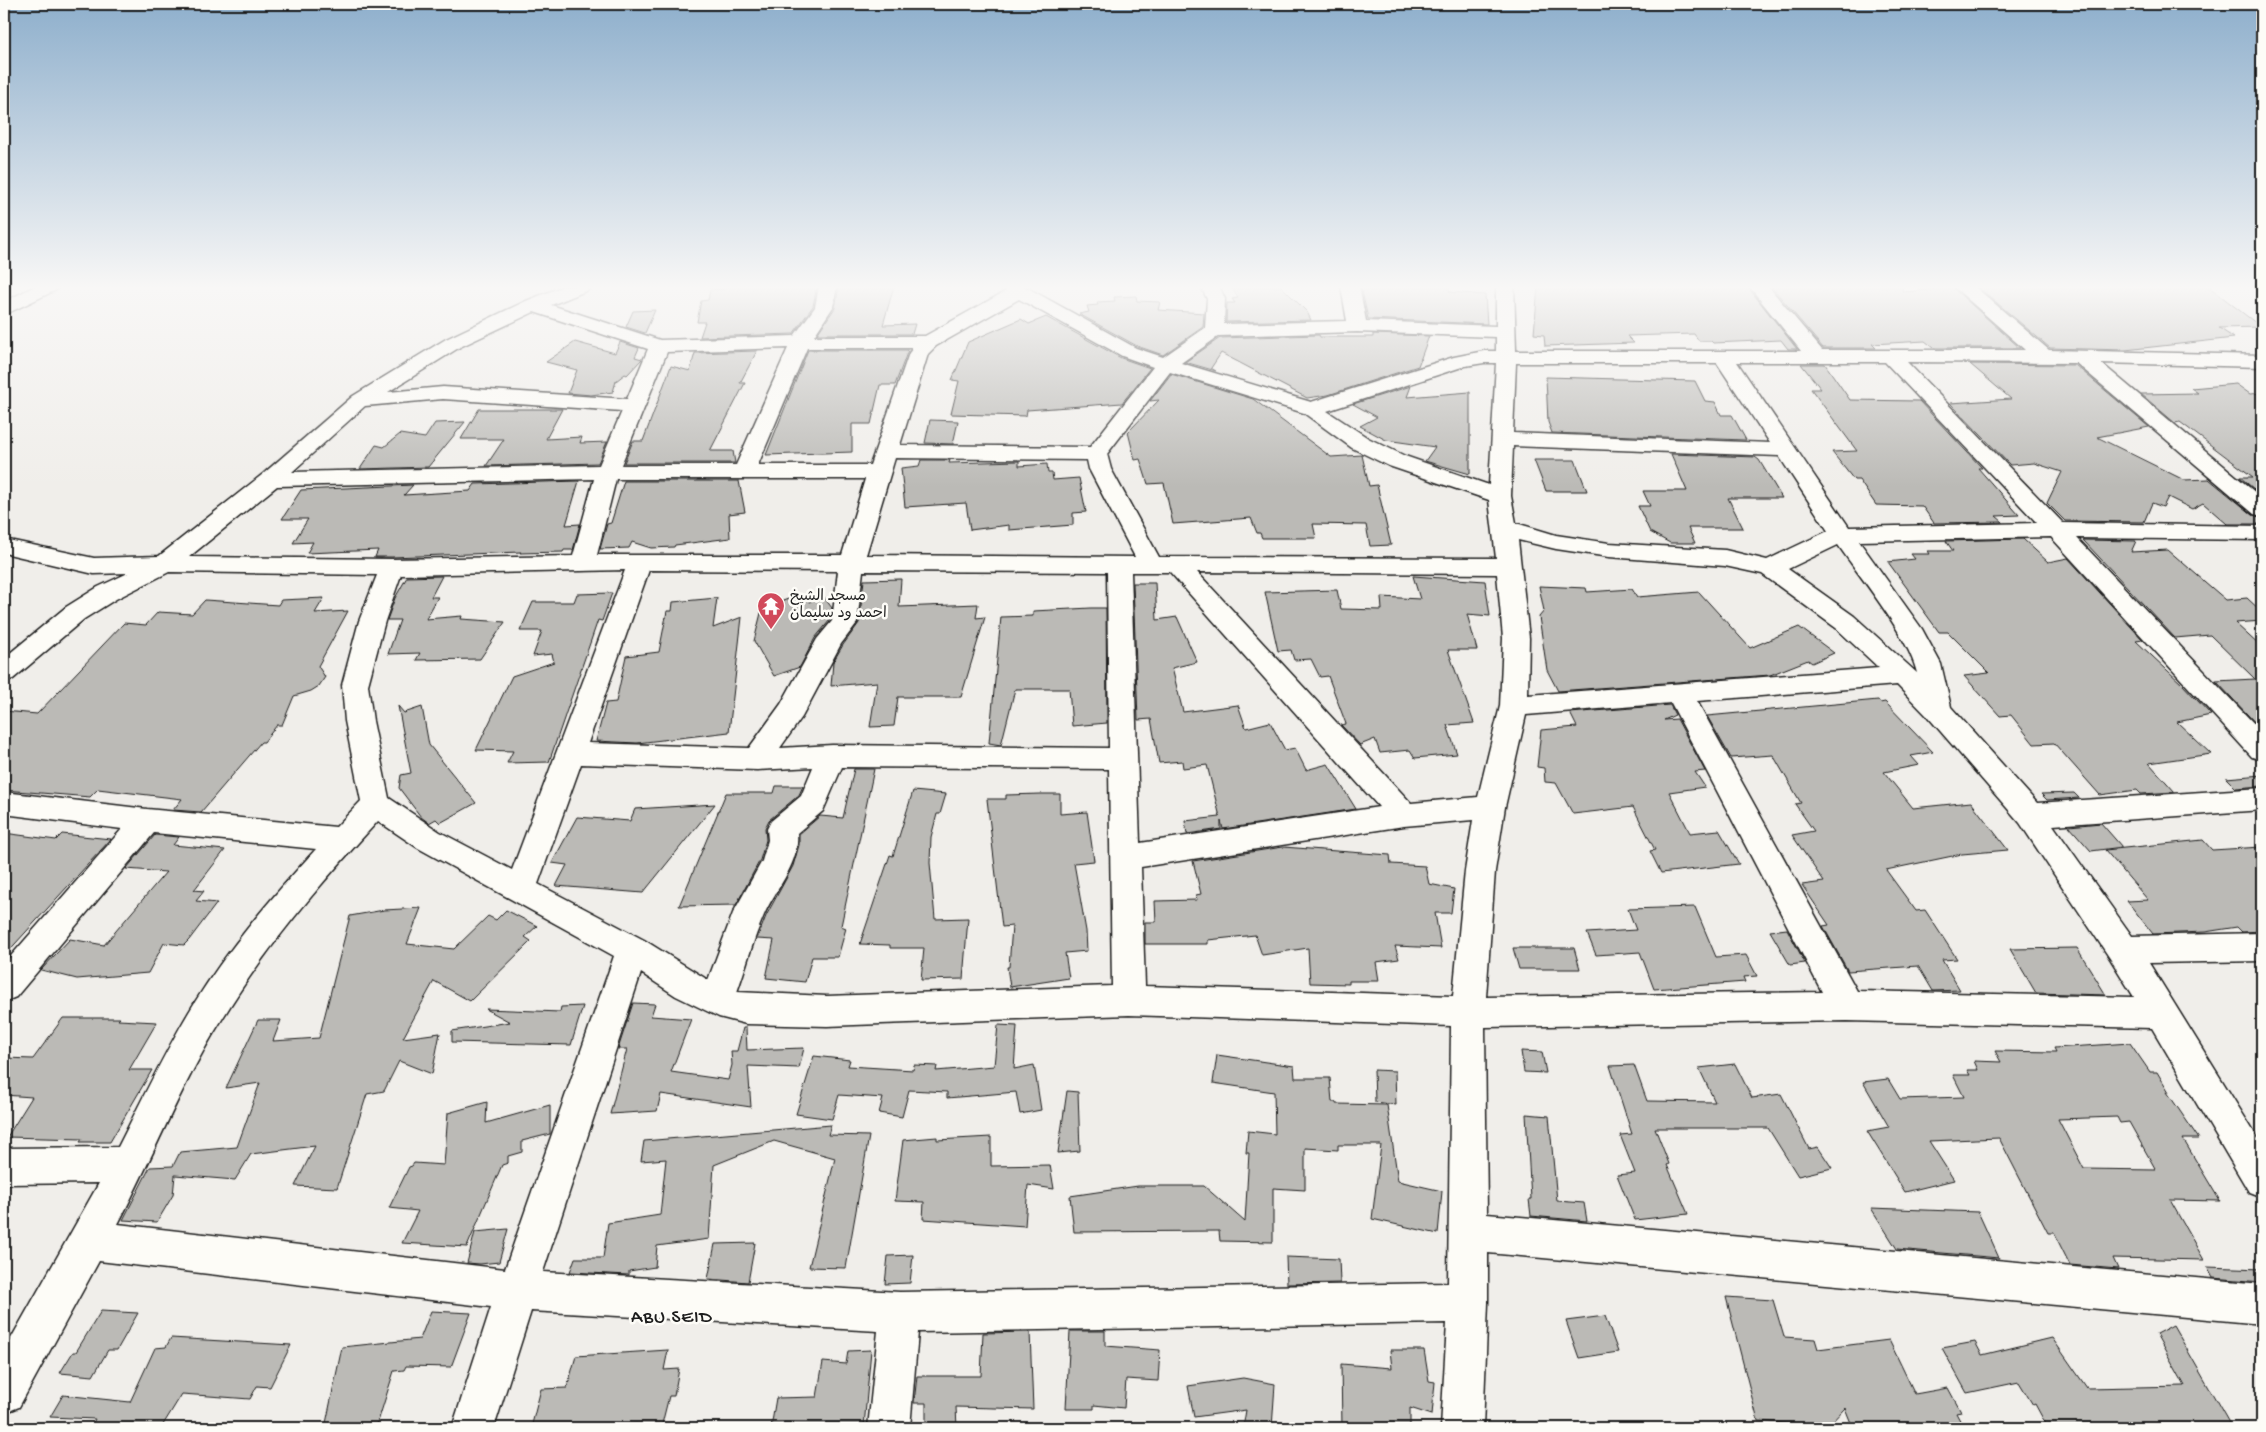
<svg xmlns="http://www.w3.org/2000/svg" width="2266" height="1432" viewBox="0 0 2266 1432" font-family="'Gochi Hand','Playpen Sans Arabic',sans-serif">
<rect width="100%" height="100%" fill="#f0eeea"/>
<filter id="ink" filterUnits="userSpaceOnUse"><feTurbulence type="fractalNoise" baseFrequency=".02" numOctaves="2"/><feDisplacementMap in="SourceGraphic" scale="10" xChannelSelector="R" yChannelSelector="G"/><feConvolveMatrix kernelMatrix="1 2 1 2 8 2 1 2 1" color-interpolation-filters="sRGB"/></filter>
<g filter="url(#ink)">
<!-- building -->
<path fill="#bbbab6" stroke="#1c1c1c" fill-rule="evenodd" d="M725,286H817L813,306L793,334L700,337L705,322H697L701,301L708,300L710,290L725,289Z
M839,286H894L883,325L915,324L912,334H817L835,308Z
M1231,286H1281L1307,312L1311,320L1226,322L1227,303H1235L1232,299L1238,298Z
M1361,286H1448L1450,292L1485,295L1487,324L1368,319Z
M1538,286H1747L1797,349H1788L1781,340L1713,343L1711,341H1699L1694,334L1627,336L1634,343L1545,346L1544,335L1534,334Z
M1771,286H1902L1903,292L1953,288L2020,348H1934L1925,341L1872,344L1876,348H1823Z
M1977,286H2208L2261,327L2219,328L2234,338L2125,350L2050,348Z
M1136,296L1137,301L1160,302L1158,310L1204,313L1203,327L1163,355L1137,346L1079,314L1089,312L1087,306L1098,305L1097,302L1115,301L1114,297Z
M655,310L645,333L626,327L633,311Z
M1046,317L1121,358L1150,368L1122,403L1027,410L1026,416L951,414L959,381L952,380L968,342L1021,319L1029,324Z
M1373,334L1429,336L1418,366L1328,395L1307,398L1221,353L1211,368L1216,371L1185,362L1220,338L1319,335L1320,337H1373Z
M575,342L615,353L620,342L639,348L635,357L642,359L627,375L625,374L616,381L613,392L591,395L568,393L577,370L546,362Z
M808,350H908L895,385H880L871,424H852V452L766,455Z
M757,351L740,383H745L710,451H733L735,463H624L633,441H643L671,366L690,371L695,353Z
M1801,364H1825L1850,400L1919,401L1982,468H1978L2019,515L1996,516L2003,522L1934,523L1922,506L1876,505L1859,480H1854L1832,452L1857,451L1811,389H1821Z
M1970,364L2075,365L2149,427L2097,437L2184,480L2209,479L2253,515L2262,518V524H2227L2203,503L2192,509L2168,497L2163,507L2152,503L2144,522L2065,521L2047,503L2062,472L2034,463L2010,465L1950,403L2011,399Z
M1171,374L1253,399L1331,457L1362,455L1369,486L1377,485L1391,545L1370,546L1366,525L1313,524L1316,538H1262L1260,533H1257L1251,518L1173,524L1164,483L1148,484L1140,459L1135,460L1128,432L1159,400L1150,401Z
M1546,377L1695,381L1705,401L1715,402L1721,415H1732L1746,440L1552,433L1548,422Z
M2236,384L2250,394L2262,393V496L2240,477H2253L2180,422L2175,423L2141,394L2198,393L2191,388Z
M1411,386L1407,397L1470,392V474L1425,461L1435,447L1386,440L1360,426L1377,417L1353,404Z
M479,409H562L546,439L582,437L580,443L607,442L598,463L486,466L504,439H461Z
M930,420L958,421L953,444L925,443Z
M465,422L428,467L360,469L376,445L384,447L400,434L425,438L435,423Z
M1671,454L1755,457L1759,460L1782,498H1728L1743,528H1688L1695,543H1670L1650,532L1638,506H1650L1643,491H1687Z
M921,460H950L949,463L1019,461V466L1047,464L1048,473H1052L1053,480L1079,478L1086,512L1073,513V525L1009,530V525L970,530L966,503L905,507L901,468L919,466Z
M1534,460H1575L1587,491H1546Z
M579,481L566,525L580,524L573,550H564L563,552L520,553L521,552L392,557H375L378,550L307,553L313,542L293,543L308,519H282L301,490L413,485L404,495L470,491L475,484Z
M624,481H739L745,512L729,514L730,538L675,545L674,547L651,548L632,542L629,548L600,549L607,524L611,523Z
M2023,539L2048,562L2068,558L2143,640L2136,641L2182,684L2211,715L2177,722L2211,754L2149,763L2175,792L2141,794L2137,790L2100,795L2054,743L2034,744L2011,715L2000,716L1964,676L1989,673L1948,632H1939L1888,562L1915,559L1911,554H1930L1928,551H1953L1946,541Z
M2083,540L2136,541L2131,552L2168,550L2226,600L2247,598L2262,612V621L2235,623L2262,648V730L2216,681L2255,679L2210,635L2175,638Z
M442,576L431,597H438L426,619L462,616L461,619L505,622L480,659L416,660L420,653L388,654L400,620H387L395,598L407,577Z
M1413,576L1485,581L1490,616L1467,614L1477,650H1448L1474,723L1447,725L1457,754L1415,758L1410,750L1380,753L1375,739L1360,745L1341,725L1346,724L1328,676L1320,677L1311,659L1294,660L1291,650L1278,651L1265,592L1337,590L1341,609L1382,610L1381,597L1420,599Z
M901,579L899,607L978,604L976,618L985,617L961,697H898L894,726L870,727L877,682L831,686L833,662L843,645L859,623L864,580Z
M1133,583H1155L1157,620L1177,617L1197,662L1172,668L1183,712L1238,705L1246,728L1270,722L1285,750L1295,748L1306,770L1328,764L1356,809L1223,829L1221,821V829L1187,834L1185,821L1220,817L1207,765L1183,768L1182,761L1159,763L1151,719L1138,720Z
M1539,586L1586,588L1587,592L1632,589L1637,597L1699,592L1750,648L1799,627L1834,653L1812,663L1808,660L1770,675L1558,691L1547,670L1539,617L1544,611Z
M612,593L602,621L598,620L549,762L507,763L513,751L476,750L512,676L554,662L552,654L533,656L542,631H520L533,602H574L577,594Z
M796,596L800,602L807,599L809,602L823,596L832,608L830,620L815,638L800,667L774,676L754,641L762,609Z
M324,598L315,613L348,611L318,666L325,677L319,686L311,691L294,696L282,725H277L264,742H261L201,812L173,810L182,799L98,789L90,797L4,790V711L37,714L124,623L146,625L158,612L192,614L205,600L278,605L281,600Z
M717,598L713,628L742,617L729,732L637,743L596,741L606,703L616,702L626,656L659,652L667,611H672L673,602Z
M1091,608H1106L1107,723L1072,726L1069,689H1015L1001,745L989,743L1001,617L1033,616V611Z
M1878,700L1880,703L1885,702L1933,752L1911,756L1919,765L1884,772L1913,808L1971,802L2008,850L1962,854L1886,870L1916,911L1925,910L1957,959L1942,960L1960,990L1933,991L1918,966L1848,971L1823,926L1829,925L1802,885L1824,882L1792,835L1814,831L1795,804L1801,803L1773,755L1731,758L1707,716Z
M1670,705L1675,715L1664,720L1677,719L1705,771L1695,772L1705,787L1669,792L1690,833L1719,830L1739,864L1661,873L1650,851L1655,850L1633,807L1573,814L1556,783L1545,782L1544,768L1537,767L1541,730L1577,727L1570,713Z
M398,706L404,713L422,707L429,745L476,803L440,823L436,819L429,823L421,817L399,788L401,775L411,773Z
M854,769H874L841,926L846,928L838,957H812L805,982L766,978L774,940L757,939L766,916L793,866L799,845V834L820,816L843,818Z
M2262,775V786L2236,788L2226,778Z
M776,786H803L799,795L769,820L765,828L766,840L760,860L736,905L679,906L726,793H774Z
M913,791L946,794L940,814H937L931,837L930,863L935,919L968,918L963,979L921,980L924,948H890V945L860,944L890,855L893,856Z
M2074,793L2079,798L2047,800L2041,794Z
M1041,794H1060V814L1087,812L1094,861L1074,863L1086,931L1087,951L1065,953L1069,978L1010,987L1007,967H1009L1012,926L1002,927L987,799H1006V795Z
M715,804L643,893L556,886L567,865L552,863L577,817L630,821L635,809Z
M2101,823L2122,847L2091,851L2069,826Z
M4,833L56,840L62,834L111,839L4,956Z
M155,835L179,837L173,845L225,850L194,890L204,891L196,901L217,903L189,940L184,945L164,943L148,973L77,979L41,970L70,939L104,945L166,872L126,869Z
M2203,840L2212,850L2262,847V931L2242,932L2237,927L2205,932L2153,934L2127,901L2148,900L2105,850Z
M1283,847L1390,855L1391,864L1425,866L1429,884L1454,889L1451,913H1435L1441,948L1395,946L1399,959L1376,962L1379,981H1349V984L1310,983L1308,948L1262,955L1255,935L1208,940V944H1145V922H1156L1155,901L1197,900L1196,895L1201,894L1193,861Z
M1695,907L1716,957L1746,955L1757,976L1743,977L1745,982L1654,989L1640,952L1596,955L1587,933L1636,930L1628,909Z
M421,908L407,944L454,949L488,916L496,920L506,910L537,926L525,937L531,941L470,1001L434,981L403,1038L440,1033L432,1074L399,1061L384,1091L367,1094L337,1188L295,1186L315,1146L251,1154L235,1180L175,1175L173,1195L157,1222L123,1220L150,1167L173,1166L180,1152L237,1147L260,1083L226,1088L258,1020H281L273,1041L319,1038L350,916L384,910Z
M1787,929L1805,963L1790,965L1770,931Z
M1513,948H1574L1580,969H1519Z
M2077,948L2106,995L2036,993L2010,949Z
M633,1003L655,1004L651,1016L691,1019L671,1072L728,1080L732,1065L731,1051H737L743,1028H746L747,1050L804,1048L799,1068L748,1066L751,1107L661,1094L657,1111L610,1114L627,1049H618Z
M583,1006L571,1045L452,1042V1031L510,1022L486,1009L560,1012L561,1007Z
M63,1018H120L118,1020L157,1022L129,1070H152L110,1142H80L82,1139L7,1137L32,1097L4,1095V1058L33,1059Z
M998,1025L1017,1026L1014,1069L1034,1065L1041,1110L1020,1114L1016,1092L947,1098V1092L909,1090L902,1117L879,1113L883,1098L839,1095L832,1119L796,1114L814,1056L850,1060L848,1066L913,1070L914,1065L937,1066L936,1071L994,1066Z
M2130,1043L2150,1072H2157L2169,1092H2167L2199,1139H2183L2220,1201L2170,1200L2204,1260L2113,1258L2118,1269L2070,1265L2054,1233H2048L1999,1138L1929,1141L1954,1180L1905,1192L1867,1131L1889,1127L1863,1082L1888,1079L1900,1099L1964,1097L1953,1075H1970L1967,1070H1978L1974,1061L2001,1062L1995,1051L2056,1052L2054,1048ZM2117,1117L2120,1123L2129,1122L2156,1170L2084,1169L2058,1119Z
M1521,1051L1542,1052L1546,1073L1524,1072Z
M1217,1055L1294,1066L1295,1078H1330L1332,1102H1336V1104L1387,1105L1398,1181L1442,1191L1438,1234L1372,1219L1381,1145H1338V1150L1305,1148V1190L1273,1188V1242L1220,1241L1219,1231L1074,1232L1070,1196L1138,1186H1204L1245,1222L1249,1153H1246L1248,1131L1275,1134L1274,1092L1213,1083Z
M1735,1064L1752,1098L1781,1094L1809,1149L1818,1147L1832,1168L1798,1176L1768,1128H1655L1669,1164L1667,1165L1688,1214L1635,1220L1617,1175L1635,1173L1620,1135L1632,1134L1610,1066L1634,1065L1647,1101L1715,1102L1699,1068Z
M1374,1070L1395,1071L1396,1105L1375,1102Z
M1067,1091L1078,1092L1080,1151L1058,1153Z
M487,1102L486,1123L550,1105V1134L522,1141V1152L508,1156V1163L502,1165L467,1247L402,1243L418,1211L389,1208L409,1167L412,1166L414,1163L444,1165L448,1113Z
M1526,1114L1549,1116L1557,1201L1584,1203L1587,1221L1531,1216L1529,1199H1531Z
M831,1125L828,1135L869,1136L846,1268L809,1267L835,1158L774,1141L714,1165L709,1239L657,1246L655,1267L629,1271V1275L570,1272L575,1258H603L608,1223L660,1215L666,1159L641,1161L644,1141Z
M937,1137V1140L991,1137V1166L1050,1165L1054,1189L1028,1185L1025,1226L923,1219L924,1202L895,1201L903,1140Z
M1871,1208L1978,1212L1999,1258L1897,1249Z
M508,1229L499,1262L480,1264L467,1263L475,1232Z
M755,1243L748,1282L708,1279L715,1244Z
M913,1255L910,1283L885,1284L888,1256Z
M1286,1257L1339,1259L1340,1283L1287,1284Z
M2207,1267L2262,1269V1282L2213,1278Z
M1726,1297L1773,1300L1784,1337L1815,1339L1818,1349L1889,1340L1915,1394L1948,1388L1961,1412L1956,1413L1964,1428H1853L1845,1408L1828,1426L1758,1421Z
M101,1311L138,1313L117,1350H108L93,1376L60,1373L73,1352H76Z
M431,1311L471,1313L451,1367L406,1366L404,1370L394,1371L376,1428H325L342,1347L420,1339Z
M1605,1316L1618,1352L1579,1358L1566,1321Z
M2173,1325L2232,1428H2048L2035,1404L2033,1405L2019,1382L1967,1393L1942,1348L1975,1342L1982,1355L2052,1338L2087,1388L2185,1386L2156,1334Z
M1070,1331H1105V1346L1160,1350L1158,1381L1126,1379L1124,1408L1094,1405V1409H1066Z
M1030,1332L1033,1409L956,1407L957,1428H926V1403H914L917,1376H981L983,1333Z
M171,1338L291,1345L270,1387L257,1386L250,1399L182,1394L161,1428L91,1427L95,1419L50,1417L63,1395L130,1402L155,1348L166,1347Z
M668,1350L664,1370L679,1369L674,1396H669L661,1428H636L637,1424L593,1428H531L541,1389L567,1388L576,1356Z
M871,1350L864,1426H853V1428H771L776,1398L817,1397L823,1362L846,1364L848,1351Z
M1390,1350H1424L1429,1381L1435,1382L1432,1415L1410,1408V1428H1342L1341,1364L1392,1368Z
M1243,1378L1275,1384L1272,1428H1243L1246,1410L1194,1417L1188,1386Z"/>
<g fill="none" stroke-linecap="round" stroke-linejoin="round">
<!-- minor casing -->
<g stroke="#1c1c1c" stroke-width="3">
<path id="minor" d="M35,286H59L56,290L4,315V302Z
M564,286H591L588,290L551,305L660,340L794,336L815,307L819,286H837L833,307L814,336H925L1006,291L1001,286H1024L1136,348L1163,357L1205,328L1207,299L1201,286H1219L1225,299L1224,324L1347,321L1341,286H1359L1366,321L1496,326V286H1514L1516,351H1801L1749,286H1768L1822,350H2025L1953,286H1974L2049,350L2262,355V367L2101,363L2262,498V516L2254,514L2076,363L1907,362L2063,523L2262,526V540L2077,538L2262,732V760L2252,757L2051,537L1859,541L1922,629L1941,664L1951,707L2037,803L2262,788V810L2053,825L2132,936L2262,933V961L2149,963L2262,1145V1197L2249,1192L2152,1028L1847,1021L1485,1027L1487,1214L2262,1284V1324L1488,1253V1303L1483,1428H1441L1447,1323L918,1332L910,1428H868L878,1331L531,1311L494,1428H452L491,1307L99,1261L19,1407L4,1413V1351L99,1183L4,1184V1148L118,1147C143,1098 166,1049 195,1002C229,947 272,897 316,849L154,833L16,997L4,1002V964L122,829L4,814V792L147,809L336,827L361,801L345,721L342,685L359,621L377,575L169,572L116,599L84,619L13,679L4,681V658L66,607L98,587L128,573L94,574L4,553V539L94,558L159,556L263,474L353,396L446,339L526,301ZM1019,299L1122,356L1153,367L1090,447L900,445L928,354L936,346ZM534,312L648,349L627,399L443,387L388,392L460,347ZM1357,332L1496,337V351H1484L1454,357L1311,402L1181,363L1219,336ZM788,348L736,465H621L667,352ZM807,348H913L909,353L870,465H758ZM1737,362H1885L2037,523L1849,527ZM1484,363H1496L1489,485L1405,456L1368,438L1327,411L1465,366ZM1516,363H1717L1770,443L1513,433ZM1170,372L1304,413L1352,448L1389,466L1489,500L1496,558L1159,557L1111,469L1107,454ZM443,399L622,411L599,465L292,472L365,406ZM1513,446L1779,456L1828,531L1767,560L1725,550L1609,543L1556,535L1516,523L1511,496ZM895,458L1087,460L1089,469L1135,557L866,555ZM594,479L573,556L392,559L189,557L277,486ZM616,479H865L842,555H597ZM1518,540L1556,549L1609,557L1725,566L1762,574L1836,628L1879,668L1528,695L1529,638ZM1838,545C1860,577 1909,637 1917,673L1854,616L1788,569ZM625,570L512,870L440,832L389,798L373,721L368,685L385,621L401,575ZM649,570L838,571L832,621L817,639L781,704L749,748L588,743ZM863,571L1107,572L1109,748L832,745L780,748L802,717L841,644L857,623ZM1131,572H1170L1379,807L1140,843ZM1197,572L1497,574L1503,638L1500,706L1478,797L1411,803ZM1897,685L1928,717L2020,823L2111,960L2134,997L1857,991L1697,701ZM1671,703L1822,992L1486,997L1495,871L1505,807L1526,715ZM581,764L757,770L813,767L801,796L771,821L767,829L768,840L762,861L733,913L708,980L644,940L538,884ZM842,767L1109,769L1112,986L827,996L737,992C746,967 753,940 764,915C776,888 800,864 797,833L823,811ZM1473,820L1465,871L1453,996L1145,986L1141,867L1404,826ZM378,821L418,848L614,956L505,1269L118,1224C153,1157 181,1085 221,1021C265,948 321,883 378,821ZM641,973L676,996L719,1017L746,1024L827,1026L1129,1015L1451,1026L1448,1283L900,1292L543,1272Z"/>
</g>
<!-- minor -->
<use href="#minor" fill="#fdfcf7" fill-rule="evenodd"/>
</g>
</g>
<!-- sky -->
<linearGradient id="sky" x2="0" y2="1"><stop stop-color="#8eafcc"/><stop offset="0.59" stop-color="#f8f7f6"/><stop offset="1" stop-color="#f8f7f6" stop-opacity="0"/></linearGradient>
<rect width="2266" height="487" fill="url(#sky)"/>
<!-- icons -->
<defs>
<g id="temple-pin" transform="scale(1.4375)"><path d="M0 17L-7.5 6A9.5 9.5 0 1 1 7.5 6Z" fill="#d1495b" stroke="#fdfcf7"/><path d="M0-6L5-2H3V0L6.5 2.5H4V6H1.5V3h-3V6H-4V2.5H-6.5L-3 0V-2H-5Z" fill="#fff"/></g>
</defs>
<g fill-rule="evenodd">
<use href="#temple-pin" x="771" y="606"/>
</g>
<g text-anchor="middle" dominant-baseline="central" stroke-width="5" stroke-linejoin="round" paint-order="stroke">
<!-- poi labels -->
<g font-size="15" fill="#1c1c1c" stroke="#fdfcf7" text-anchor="start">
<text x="790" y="597">مسجد الشيخ<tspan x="790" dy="17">احمد ود سليمان</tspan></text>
</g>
<!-- near-neighbourhood labels -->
<g font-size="19" letter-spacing="1" fill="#1c1c1c" stroke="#fdfcf7">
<text x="672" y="1318">ABU SEID</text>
</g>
</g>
<!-- margin -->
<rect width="2266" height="1432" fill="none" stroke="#fdfcf7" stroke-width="20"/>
<rect x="10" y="10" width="2246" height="1412" fill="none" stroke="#1c1c1c" stroke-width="2" filter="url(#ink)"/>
</svg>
